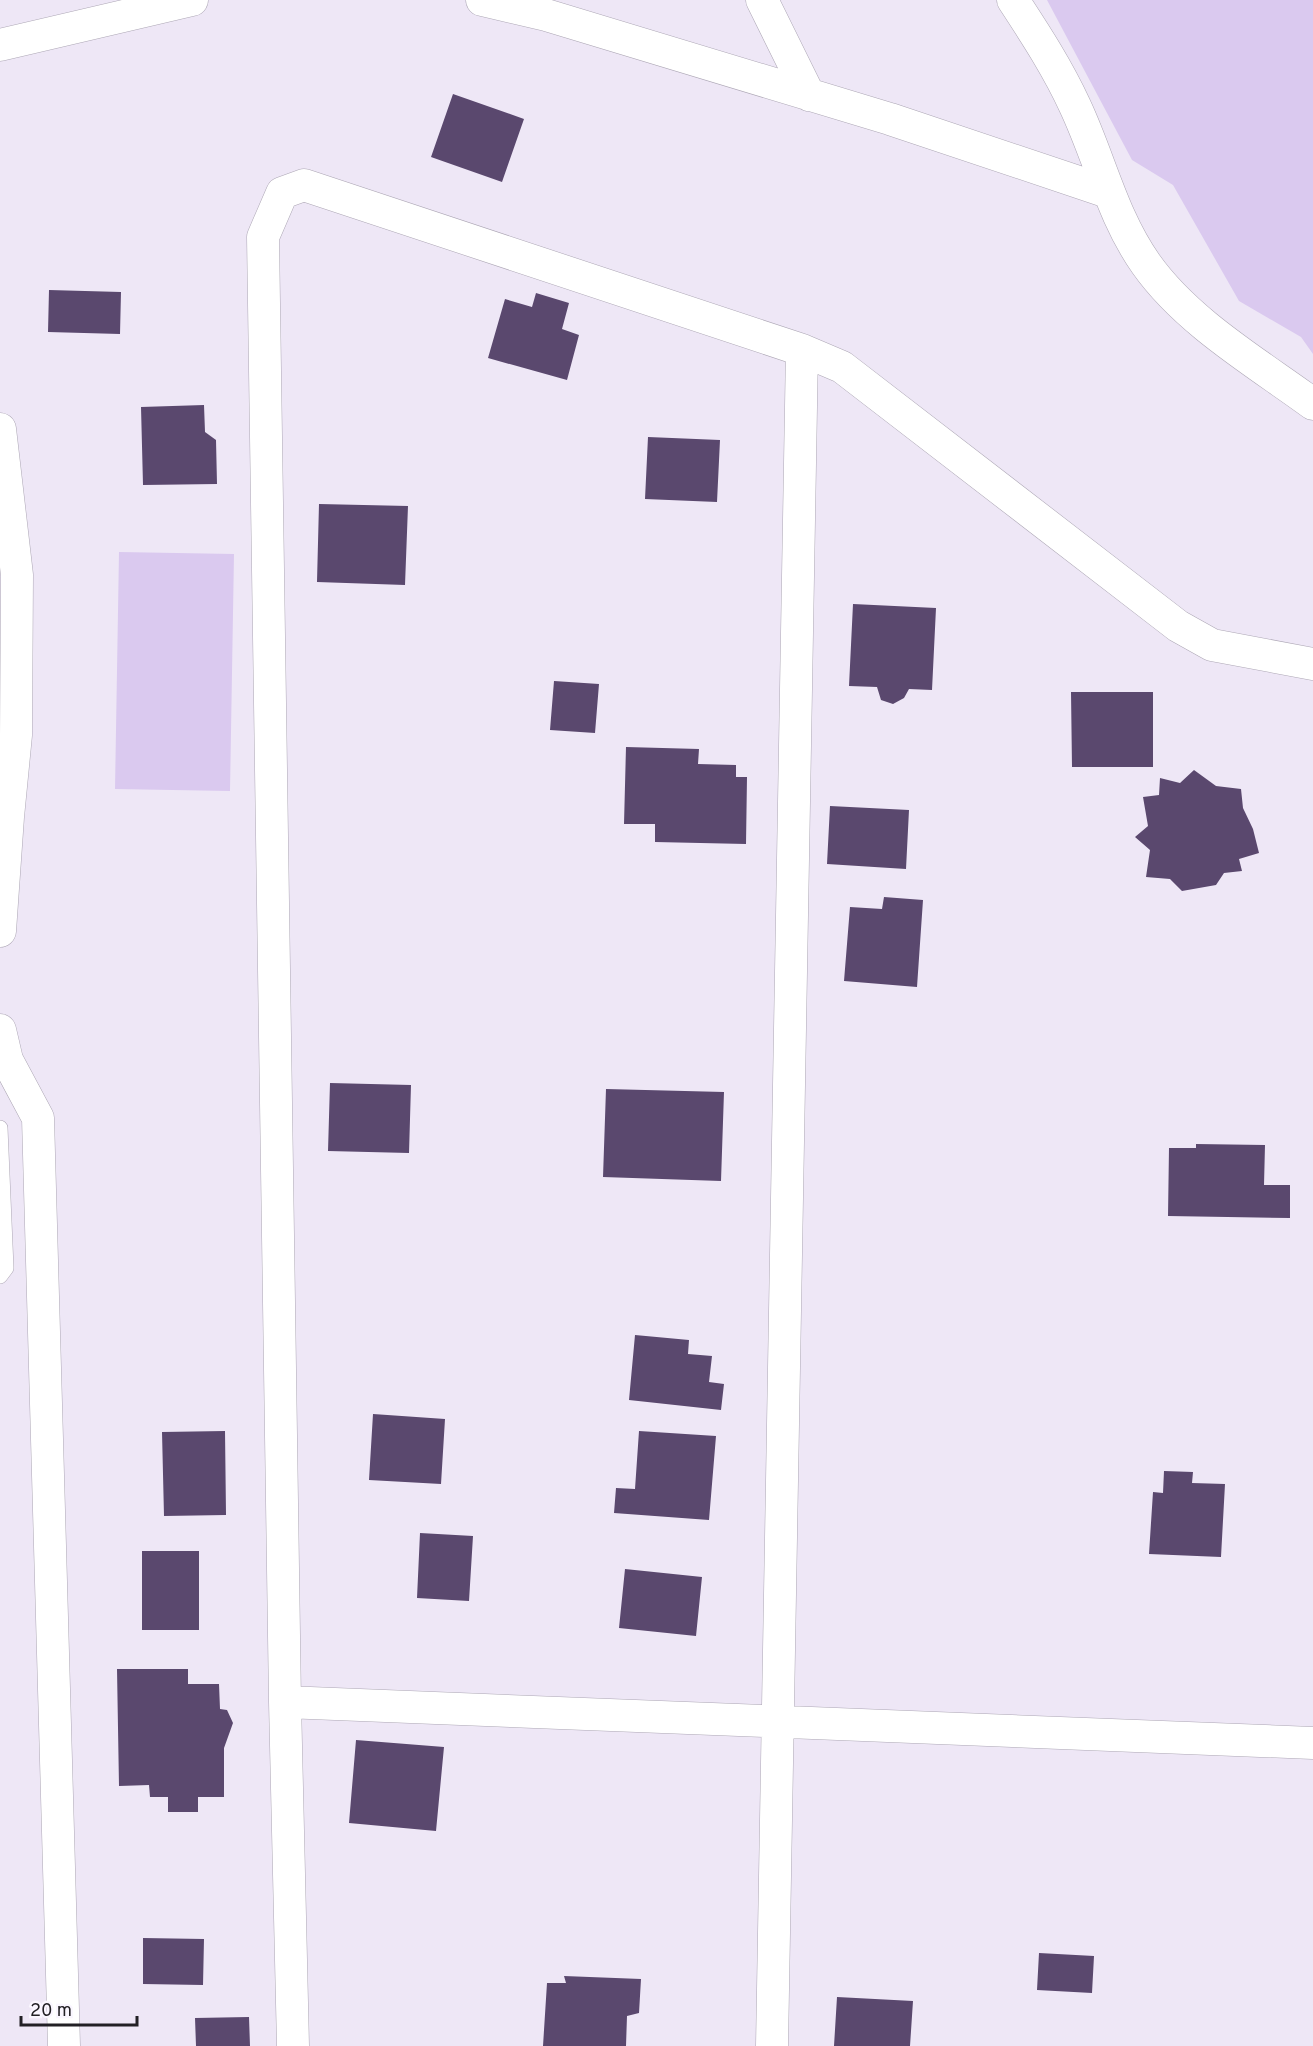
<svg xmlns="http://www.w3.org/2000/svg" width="1313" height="2046" viewBox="0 0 1313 2046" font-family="Overpass,sans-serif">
<rect width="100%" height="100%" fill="#eee7f6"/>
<!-- green -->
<path fill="#dac9ef" d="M1047,0H1313V354L1301,337L1239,301L1173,185L1132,160Z
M119,552L234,554L230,791L115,789Z"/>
<!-- building -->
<path fill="#5a486e" d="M453,94L524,119L502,182L431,157Z
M49,290L121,292L120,334L48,332Z
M536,293L569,303L562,329L579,335L567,380L488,358L505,299L532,307Z
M204,405L205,432L216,440L217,484L143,485L141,407Z
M648,437L720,440L717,502L645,499Z
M319,504L408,506L405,585L317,582Z
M853,604L936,608L932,690L909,689L904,698L893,704L881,700L877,687L849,686Z
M554,681L599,684L595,733L550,730Z
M1071,692H1153V767H1072Z
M626,747L699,749L698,764L736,765V777H747L746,844L655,842V824H624Z
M1194,770L1216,786L1241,789L1243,808L1253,829L1259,853L1239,859L1242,871L1224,873L1216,885L1182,891L1170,879L1146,877L1150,850L1135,837L1148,826L1143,797L1159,795L1160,778L1180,783Z
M830,806L909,810L906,869L827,864Z
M884,897L923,900L917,987L844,981L850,907L882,909Z
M330,1083L411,1085L409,1153L328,1151Z
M606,1089L724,1092L721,1181L603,1177Z
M1196,1144L1265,1145L1264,1185H1290V1218L1168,1216L1169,1148H1196Z
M635,1335L689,1340L688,1354L712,1356L709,1382L724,1384L721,1410L629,1400Z
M373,1414L445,1419L441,1484L369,1480Z
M225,1431L226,1515L164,1516L162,1432Z
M639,1431L716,1436L709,1520L614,1513L616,1488L635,1489Z
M1164,1471L1193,1472L1192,1483L1225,1484L1221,1557L1149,1554L1153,1492L1163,1493Z
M420,1533L473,1536L469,1601L417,1598Z
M142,1551H199V1630H142Z
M625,1569L702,1577L696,1636L619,1628Z
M117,1669H188V1684H219L220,1709L227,1710L233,1723L224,1748V1797H198V1812H168V1797H150L149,1785L119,1786Z
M356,1740L444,1747L436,1831L349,1823Z
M143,1938L204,1939L203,1985L143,1984Z
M1039,1953L1094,1956L1092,1993L1037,1990Z
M564,1976L641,1979L639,2013L627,2016L626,2046H543L547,1983H566Z
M837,1997L913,2001L910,2046H834Z
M249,2017L250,2046H196L195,2018Z"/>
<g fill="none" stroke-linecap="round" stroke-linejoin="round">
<!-- lane casing -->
<g stroke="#ada7b5" stroke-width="16">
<path id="lane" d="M0,1128L6,1268L0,1276"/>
</g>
<!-- street casing -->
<g stroke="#ada7b5" stroke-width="33">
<path id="street" d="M482,0L546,15L890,119L1108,192
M762,0L809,95
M1013,0C1036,35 1058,69 1075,106C1100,159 1112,216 1146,264C1187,322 1257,363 1313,404
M0,45L192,0
M0,429L17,575L16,735L8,817L0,931
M0,1030L7,1060L38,1118L64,2046
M285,1702L1313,1743
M293,2046L285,1702L263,237L282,193L304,185L802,350L842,367L1178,626L1212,645L1313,664
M772,2046L802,350"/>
</g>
<!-- lane -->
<use href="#lane" stroke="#fff" stroke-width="15"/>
<!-- street -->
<use href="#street" stroke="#fff" stroke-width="32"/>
</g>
<!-- scale -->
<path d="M21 2016v9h116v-9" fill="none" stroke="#222025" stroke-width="3"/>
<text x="30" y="2016" font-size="18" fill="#222025" stroke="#faf6ff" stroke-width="4.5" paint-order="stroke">20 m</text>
</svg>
